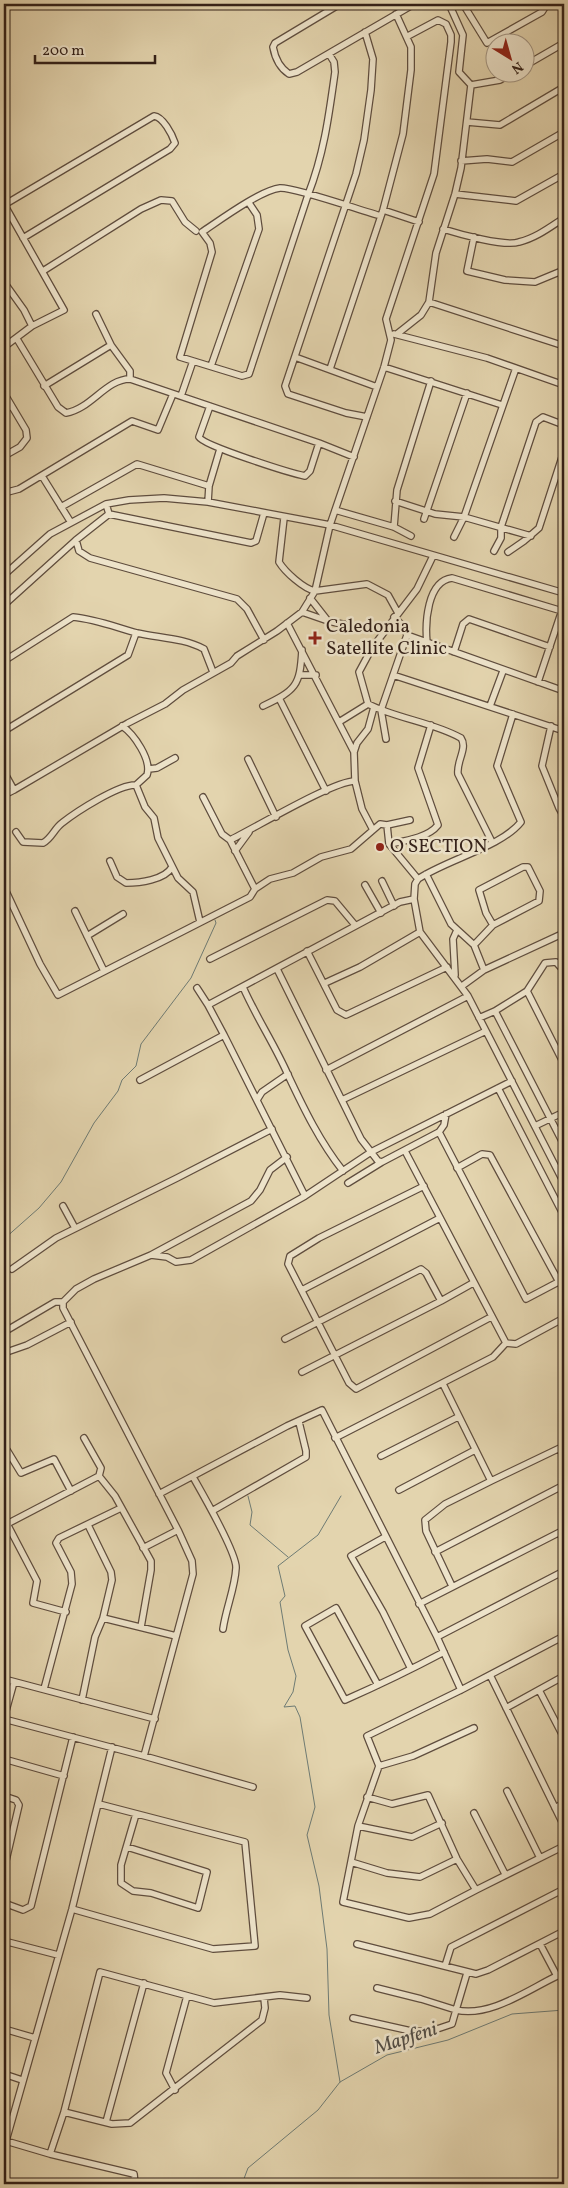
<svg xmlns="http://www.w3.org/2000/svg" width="568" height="2188" viewBox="0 0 568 2188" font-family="Vollkorn,serif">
<rect width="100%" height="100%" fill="#e3d4ae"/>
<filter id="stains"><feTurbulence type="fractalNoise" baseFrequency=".004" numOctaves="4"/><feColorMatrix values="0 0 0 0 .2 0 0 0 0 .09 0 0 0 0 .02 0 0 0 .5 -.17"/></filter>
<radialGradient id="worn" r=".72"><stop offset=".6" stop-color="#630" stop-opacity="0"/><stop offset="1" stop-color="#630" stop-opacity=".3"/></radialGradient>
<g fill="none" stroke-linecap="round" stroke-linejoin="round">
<!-- stream -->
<path stroke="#6e7b74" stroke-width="1" d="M4,1239L39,1208L61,1182L94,1123L118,1091L122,1080L136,1066L141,1044L191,978L216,923L215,920
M248,1496L252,1512L250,1525L288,1557
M340,2082L329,2015L327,1949L319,1886L307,1835L315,1807L300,1717L295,1706L284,1707L293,1692L296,1676L288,1650L280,1602L285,1596L278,1566L318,1535L341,1496
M242,2184L248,2168L318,2110L340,2082L387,2055L448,2040L512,2014L564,2010"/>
<!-- minor casing -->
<g stroke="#5f4d3e" stroke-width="8">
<path id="minor" d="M128,4H135
M340,4L275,43L273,47C275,58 280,68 289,74L297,72L414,4
M449,4L463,35L459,72L471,85
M463,4L487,43L542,12L547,4
M365,32L373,59L371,90L364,140L356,174L285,386L288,394L346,413L367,417
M329,54L334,62L335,72C329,115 324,154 308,195L249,374L242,376L180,357L212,252L210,243L202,232C220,220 261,190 280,188C295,187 362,211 381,216L383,210L419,222
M526,65L564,43
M471,85L500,80L513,72
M467,122L500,125L564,87
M461,161L487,159L512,162L564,132
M455,194L516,201L564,174
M4,204L64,310L32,326L4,347
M4,205L154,116C163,117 172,134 175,143L170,149L23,238
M383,210L403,134L411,70V47L396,14
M443,229C459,234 505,247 519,242C536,238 550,227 564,218
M474,237L467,271L505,280L535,282L564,270
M43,271L141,209L161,200L172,201L185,222L196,231
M4,282L24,310L32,326
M429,302L564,346
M394,334L487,358L564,385
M397,334L421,315L429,302L436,253L455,194L461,168L471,85
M17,339L58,407L66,413C91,409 106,379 130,379L319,443L354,457
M111,345L130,371V379
M295,357L377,387
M211,366L259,229L257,215L249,203
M384,367L502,405
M330,369L381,216
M44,386L111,345L96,314
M4,393L26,430L27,438L20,447L4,456
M181,396L193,361
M210,406L199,437C204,446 290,473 305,476L310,471L319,443
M4,410L11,406
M42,476L70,521
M4,493L19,489L132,421L158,430L173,394
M395,501L435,514L464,517L531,536
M208,502L209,486L220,449
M106,504L109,514L251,543L256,541L264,513
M61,507L137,464L209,486
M335,510L394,527L411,536
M284,518L279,562C285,572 304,589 315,591L367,584L388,595L398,613
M424,519L467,393
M394,527L397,490L431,381
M454,537L464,517L516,368
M76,540L79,551L90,558L237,599L247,609L264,640
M494,551L501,538V527L536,422L543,417L564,425
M508,552L524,541L539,528L564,451
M433,556L417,589L372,648L359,672L368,704C398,719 432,722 461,738C468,748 456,762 458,774L492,842
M4,575L50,534L106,504L129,500L164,498L208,502L330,525L564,593
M310,598L328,621L347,625
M4,605L76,540L109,514
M302,612L328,621
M287,623L354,752L355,781L362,809L373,830
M407,635L564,691
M427,643C425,623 427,581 452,578L562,611
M454,652L463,624L469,619L550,647
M4,661L73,617C95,619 115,627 137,633C159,638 184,638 204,649L213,672
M300,675H316
M393,675L564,731
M538,682L564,604
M279,698L326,791
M263,706C296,690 300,686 302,650
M490,706L503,671
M513,714L497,766L521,822C501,847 446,860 418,879L415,884L414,899L420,932L468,996L564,1183
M339,722L368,704
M122,726C134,734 152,760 147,775L136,785
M551,726L542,766L559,808L564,810
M4,731L128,655L136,633
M386,739L381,710L407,635L404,627L394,617
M354,752L357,743L368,729L374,707
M248,759L276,817
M149,769L157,768L175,758
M4,772L14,790L4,795
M14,790L128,723L165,704L183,690L231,663L237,656L277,631L302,612L315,591L330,525L384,367L391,340L386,319L434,174L451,42V35L446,24L438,20L408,36
M203,797L222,834L230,840
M559,808L564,817
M387,825L410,820
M16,832L23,842L43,843C52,838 54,829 62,823C76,812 119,784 136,785L145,807L154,818L158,838L178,878L193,892L200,922
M389,844C404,841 428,838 438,825L418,768L431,725
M235,851L249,832
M110,861L117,877L126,883C139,883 165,880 172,867
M426,874L451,924L474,945L484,970L462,986
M382,881L394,906
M365,885L381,913
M4,887L40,964L58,995L250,897L255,889L270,879L293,873L321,857L351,849L380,824L387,825L389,844L418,879
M255,889L230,840C255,828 333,781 355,781
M75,911L104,971
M87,936L123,914
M474,945L493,925L539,901L540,891L528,867H523L479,890L486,913L493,925
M307,951L337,1010L346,1015L447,967
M210,959L327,900L335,901L355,925
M277,969L361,1139L378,1161L382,1162L439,1132L444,1125L446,1114
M484,970L564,933
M455,975L453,939L457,930
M325,983L360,967L420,932
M243,987C256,1017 275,1045 288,1075C304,1109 320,1142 343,1171
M197,988L208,1005
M527,991L545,963L556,962L564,971
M495,1011L564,1145
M479,1018L495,1011L527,991L564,1064
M224,1035L208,1005L400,902L414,899
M326,1070L468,996
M140,1080L224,1035L305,1196
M498,1088L564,1216
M257,1100L262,1092L288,1074
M342,1100L486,1031
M535,1126L564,1112
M439,1132L526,1299L564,1279
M457,1168L482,1154L490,1155L559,1282
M348,1183L382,1162
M424,1186L319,1238L290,1256L288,1264L349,1383L356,1389L491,1317
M63,1206L75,1228
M151,1255L251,1201L260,1190L270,1170L287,1157
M12,1269L56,1238L177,1178L272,1129
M302,1290L440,1218
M4,1332L55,1302H63
M285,1339L421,1269L426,1273L441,1301
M506,1343L516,1344L564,1318
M4,1353L27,1345L71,1322
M302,1372L441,1301L473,1283
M443,1384L491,1481L445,1504L425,1520L426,1531L452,1586
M84,1438L101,1468L99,1476L115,1496L151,1561V1570L141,1627
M335,1438L493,1357L506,1343L405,1151
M560,1448L564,1458
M7,1450L21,1473L54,1459L71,1491
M381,1456L458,1417
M193,1477C202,1493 237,1553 236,1568C235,1588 226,1608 223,1629
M491,1481L564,1446
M399,1490L475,1450
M159,1494L287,1426L322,1410L437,1637L461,1690L564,1636
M212,1511L306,1457V1451L299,1422
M4,1518L37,1581L33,1603L66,1612
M7,1524L99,1476
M88,1525L111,1572L112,1580L103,1618
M385,1537L351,1556L383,1612L411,1669
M143,1548L178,1530
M435,1552L564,1485
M419,1604L560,1532L564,1541
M437,1637L564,1571
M490,1675L564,1826
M4,1679L155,1719
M378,1685L336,1608L305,1626L345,1700C379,1685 412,1669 444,1652
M44,1689L72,1584L71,1572L56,1543L59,1538L121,1508
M461,1690L367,1736L379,1766L358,1826L343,1902L409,1918L430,1914L476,1890
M539,1690L564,1738
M82,1700L95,1637L103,1618L176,1636
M506,1708L564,1676
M4,1718L14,1682
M4,1719L144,1756L193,1574L192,1561L178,1530L63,1308V1302L76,1289L94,1279L151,1255L167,1257L176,1262L191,1260L305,1196L371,1152L512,1081
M144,1756L253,1787
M4,1759L64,1776
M379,1766L413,1756L474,1728
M507,1791L540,1858
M4,1796L16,1800L19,1805L4,1869
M367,1797L392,1804L428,1795L457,1859L476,1890L564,1846
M555,1808L564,1803
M474,1813L505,1874
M358,1826L412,1837L442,1823
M127,1847L207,1872L198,1908L151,1893L133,1891L121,1883V1865L136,1814
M351,1862L387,1873L420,1877L457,1859
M4,1903L23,1910L31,1906L73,1737
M72,1909L213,1949L255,1946L245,1842L99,1804
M4,1941L58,1955
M357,1944L476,1974L488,1970L564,1931
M445,1966L451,1947L564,1889
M377,1988L421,1999L456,2010L467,1973
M353,2018L411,2031H431L452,2024L456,2010C490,2018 529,1989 557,1976L540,1944
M4,2029L35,2038
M4,2074L22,2080
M175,2090L166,2073L187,1996
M64,2112L112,2124L130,2123L262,2020L265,2008L264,1998
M106,2122L144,1983
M6,2141L50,2154L134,2174L135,2184
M4,2148L72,1909L112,1747
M50,2154L64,2112L100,1972L214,2003L280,1995L307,1998"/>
</g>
<!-- minor -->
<use href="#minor" stroke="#ede3ca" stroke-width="5.5"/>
</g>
<!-- markers -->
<g fill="#8f2418" stroke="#ede3ca" stroke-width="2">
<path d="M312.5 630.5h5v5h5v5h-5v5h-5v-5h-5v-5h5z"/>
<circle cx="380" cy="847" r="5"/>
</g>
<g text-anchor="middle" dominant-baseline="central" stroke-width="5" stroke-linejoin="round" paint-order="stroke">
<!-- poi labels -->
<g font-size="19" fill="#332018" stroke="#ede3ca" text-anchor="start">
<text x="326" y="627">Caledonia<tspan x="326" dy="22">Satellite Clinic</tspan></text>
<text x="390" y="847">O SECTION</text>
</g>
<!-- water labels -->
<g font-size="20" font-style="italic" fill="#514d46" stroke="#ede3ca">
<text transform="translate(406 2039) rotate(-18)">Mapfeni</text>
</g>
</g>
<!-- margin -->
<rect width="568" height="2188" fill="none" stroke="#e3d4ae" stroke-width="20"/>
<rect x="5" y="5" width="558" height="2178" fill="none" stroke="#332018" stroke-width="2.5"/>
<rect x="10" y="10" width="548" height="2168" fill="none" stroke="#332018"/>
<!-- north arrow -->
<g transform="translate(510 58) rotate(143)"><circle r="24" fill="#ede3ca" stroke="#a39583"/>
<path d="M0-4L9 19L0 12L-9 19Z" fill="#8f2418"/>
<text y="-8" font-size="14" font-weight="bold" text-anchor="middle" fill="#332018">N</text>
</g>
<!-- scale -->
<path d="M35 55v8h120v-8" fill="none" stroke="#332018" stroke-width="2.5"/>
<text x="42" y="55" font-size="15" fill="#332018" stroke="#ede3ca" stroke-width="4" paint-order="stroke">200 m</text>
<rect width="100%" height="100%" filter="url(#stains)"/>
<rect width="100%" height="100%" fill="url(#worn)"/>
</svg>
